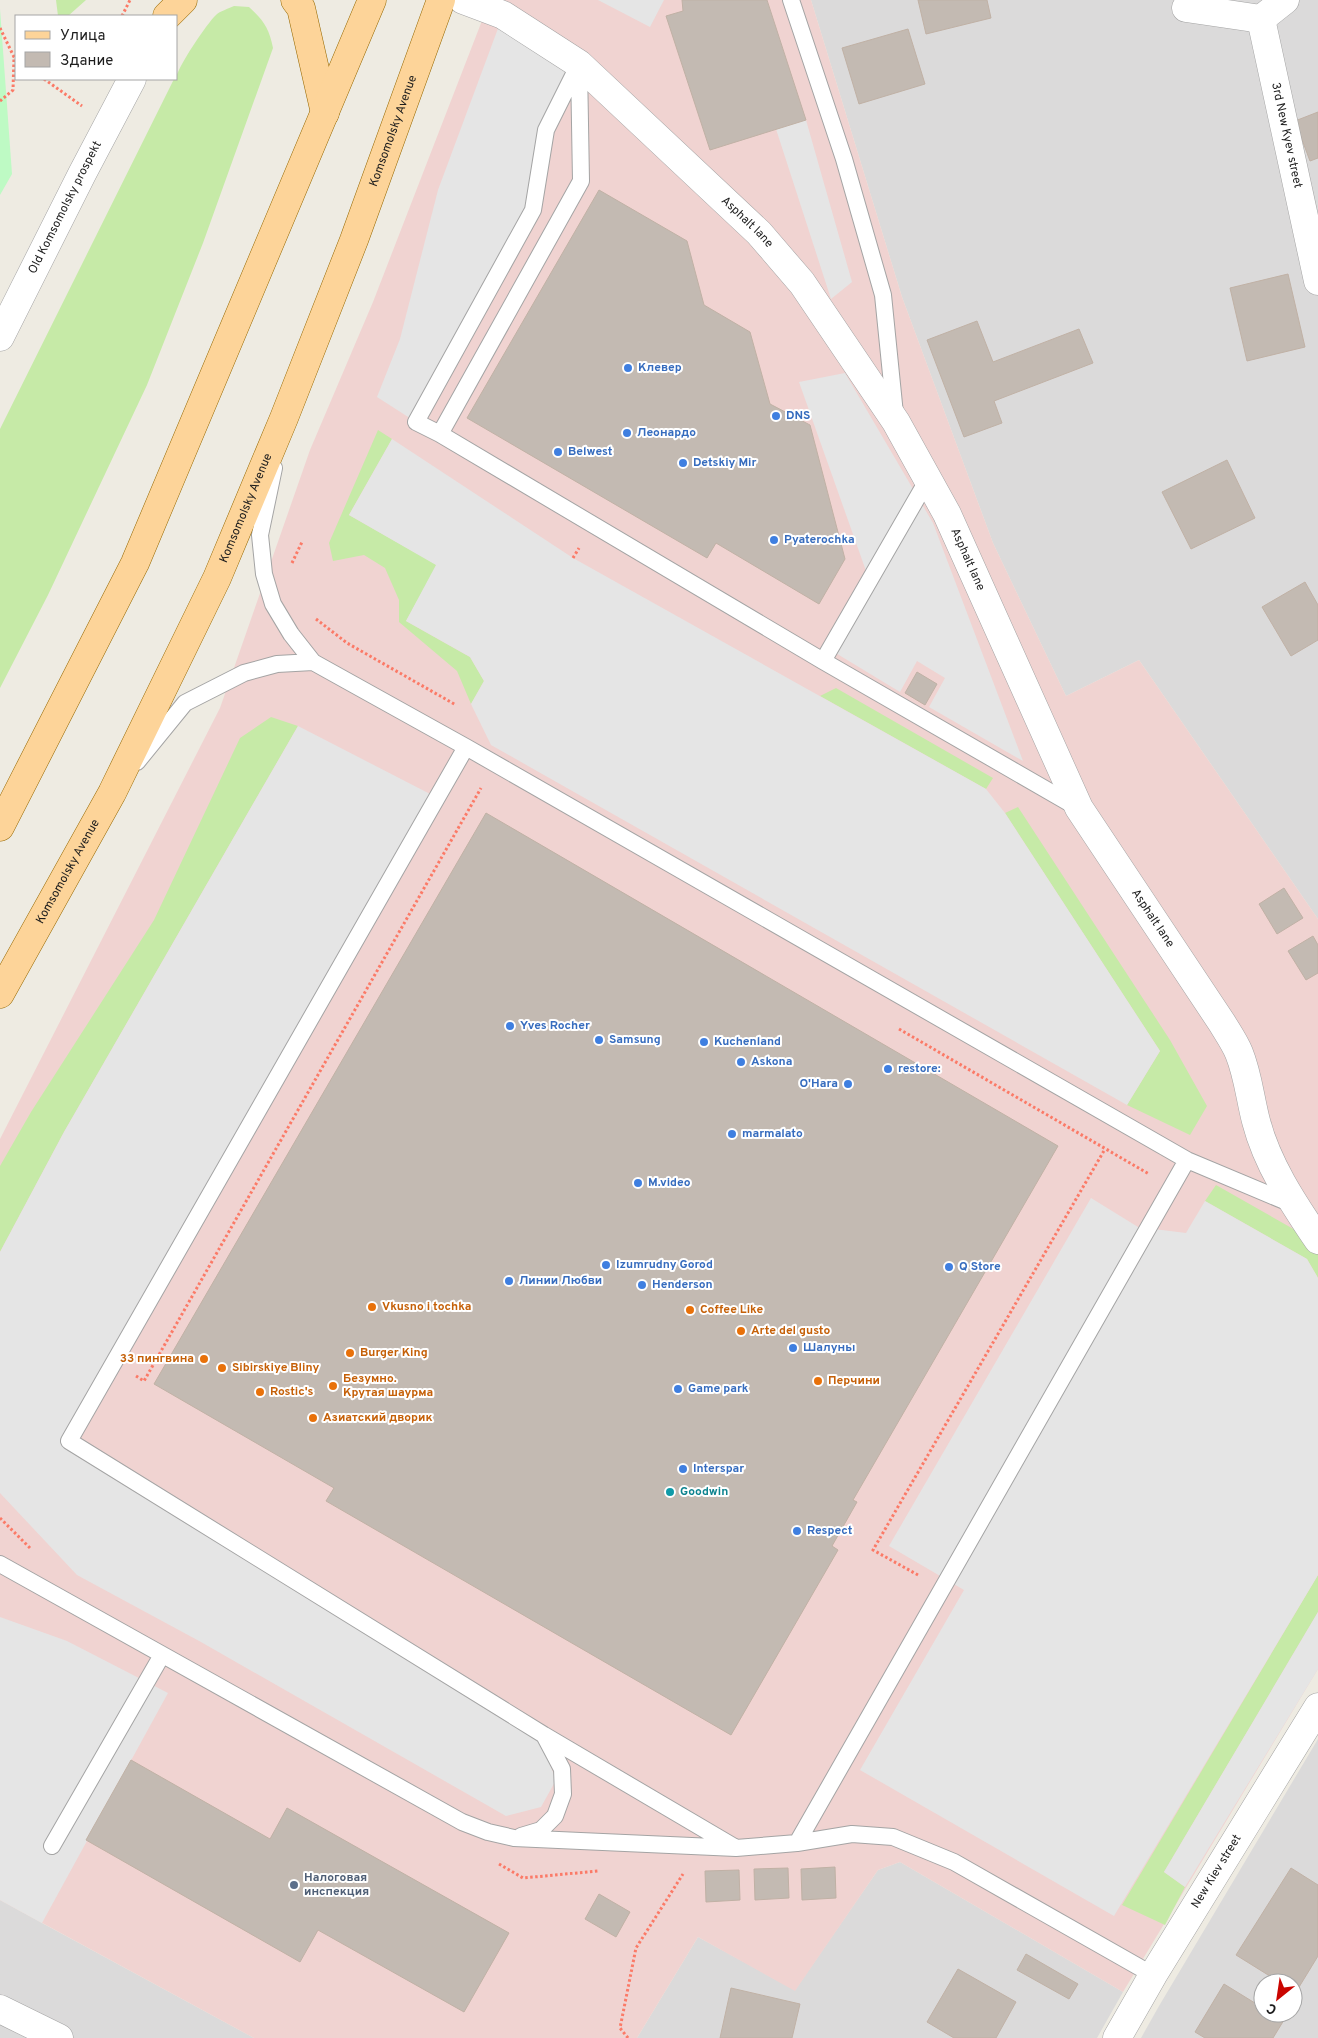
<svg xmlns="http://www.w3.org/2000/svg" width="1318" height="2038" viewBox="0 0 1318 2038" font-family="Overpass,sans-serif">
<rect width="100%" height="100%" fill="#eeebe2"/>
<!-- residential -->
<path fill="#dbdada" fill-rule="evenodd" d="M811,0H1318V919L1139,660L1066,696L993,543L902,297Z
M1318,1739V2038H1141L1159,2006ZM1263,1983H1293V2013H1263Z
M900,1862L1123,1992L1097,2038H637L698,1937L795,1990L878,1870Z
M0,1900L42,1923L254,2038H0Z"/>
<!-- commercial -->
<path fill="#f0d3d1" d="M490,0H811L902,297L993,543L1066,696L1139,660L1318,919V1669L1123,1992L900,1862L878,1870L795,1991L698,1937L637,2038H254L0,1900V1139L220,708L310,450L373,302Z"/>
<!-- grass -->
<path fill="#c6eaa7" d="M56,0H86L68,16H58Z
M234,6L249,7C264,21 269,28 273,48L203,243L147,385L48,595L0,688V429L174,79H176C176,69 208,22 216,15C220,11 228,9 234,6Z
M378,430L392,439L349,515L437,565L406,621L470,657L484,681L471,704L457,671L399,622V600L385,568L364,555L333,561L329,543Z
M836,688L993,778L986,789L820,696Z
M271,717L298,726L64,1132L0,1252V1166L31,1112L154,920L240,738Z
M1018,807L1170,1040L1207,1106L1190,1135L1127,1105L1160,1051L1005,813Z
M1216,1185L1304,1235L1318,1253V1278L1307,1259L1205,1201Z
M1318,1575V1612L1164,1872L1185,1887L1165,1925L1122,1905Z"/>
<!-- park -->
<path fill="#befac4" d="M0,9L12,174L0,195Z"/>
<!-- parking -->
<path fill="#e5e5e5" d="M598,0H664L650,27Z
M503,15L579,64L546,130L533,210L416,422L377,397L400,339L438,190Z
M806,120L852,282L831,299L776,129Z
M845,373L933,523L1023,761L929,707L945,678L917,661L900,692L834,652L871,585L799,382Z
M392,439L573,558L986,789L1005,813L1160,1051L1127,1105L491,745L471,704L484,681L470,657L406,621L436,565L349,515Z
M298,726L434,796L62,1445L540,1739L556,1780L541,1807L506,1816L201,1642L77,1575L0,1493V1252L64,1132Z
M1091,1198L1138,1227L1186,1233L1205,1201L1307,1259L1318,1278V1575L1114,1916L860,1770L964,1590L889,1546Z
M1318,1612V1669L1185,1887L1164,1872Z
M0,1617L67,1641L168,1693L42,1923L0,1900Z"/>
<!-- building -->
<path fill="#c3bab2" stroke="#c0b1a5" d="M682,0H767L806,120L710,150L666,16L683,11Z
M918,0H987L991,18L926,34Z
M908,29L925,84L859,104L842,48Z
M1318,112V158L1310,161L1295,121Z
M599,190L687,241L704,305L750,332L770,404L810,425L845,559L819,604L716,543L707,558L467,418Z
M1288,274L1305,347L1247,361L1230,288Z
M977,321L993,362L1079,329L1093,363L994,401L1002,423L964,437L927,340Z
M1227,460L1255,518L1191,549L1162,492Z
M1305,582L1318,605V640L1291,656L1262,607Z
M917,672L937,684L925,705L905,693Z
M486,813L1058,1146L853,1500L857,1502L832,1546L838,1550L731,1735L326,1501L334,1488L154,1384Z
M1284,888L1303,918L1277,934L1259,904Z
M1313,936L1318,945V973L1306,980L1288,951Z
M131,1760L270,1839L287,1808L509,1933L464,2012L318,1930L300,1962L86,1840Z
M835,1867L836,1898L802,1900L801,1869Z
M788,1868L789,1898L755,1900L754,1869Z
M1291,1868L1318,1885V1956L1296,1992L1293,1990V1983H1281L1236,1955Z
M739,1870L740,1900L706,1902L705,1871Z
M599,1894L630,1912L616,1937L585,1919Z
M1026,1954L1078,1984L1069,1999L1017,1970Z
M958,1969L1016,2002L996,2038H954L927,2022Z
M1224,1984L1263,2008V2013H1272L1284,2020L1273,2038H1205L1195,2032Z
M731,1988L800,2004L792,2038H720Z"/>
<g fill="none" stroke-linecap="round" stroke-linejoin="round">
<!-- service casing -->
<g stroke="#a4a4a4" stroke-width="18">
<path id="service" d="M791,0L844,159L883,295L895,414
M579,64L546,130L533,210L416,422L440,434L823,661L1078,808
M440,434L581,181L579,66
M274,468L260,535L264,574L273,604L291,634L313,662L466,747L1187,1160L1294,1205
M823,661L928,479
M466,747L69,1441L544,1735L736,1848
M137,762L185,703L244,673L277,664L313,662
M0,1564L462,1822L488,1832L514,1838L736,1848L797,1843L852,1834L893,1837L954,1862L1153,1975
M521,1836L541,1830L555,1816L563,1794L562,1769L544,1735
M797,1843L1187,1160
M52,1846L162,1655"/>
</g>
<!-- minor casing -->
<g stroke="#a4a4a4" stroke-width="29">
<g id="minor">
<path id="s1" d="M463,0L503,15L579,64L759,233L802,283L896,422L947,514L1079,808L1222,1023C1228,1033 1235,1043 1239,1053C1248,1075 1250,1098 1256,1121C1267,1164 1293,1203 1318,1240"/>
<path d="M1186,8L1261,19"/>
<path id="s2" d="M1261,19L1318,281"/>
<path d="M1261,19L1285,0"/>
<path id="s3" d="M0,337L82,174L132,79"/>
<path d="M0,2009L59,2038"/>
<path id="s4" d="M1117,2038L1153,1975L1318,1707"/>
</g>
</g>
<!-- primary casing -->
<g stroke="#966800" stroke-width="29">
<g id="primary">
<path d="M295,0L301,8L325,113"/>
<path d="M167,16L183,0"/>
<path d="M0,827L135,563L372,0"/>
<path id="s5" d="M0,994L112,793L217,578L284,418L354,240L441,0"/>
</g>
</g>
<!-- path -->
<path stroke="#fb7a67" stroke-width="3" stroke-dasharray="2.5 2.5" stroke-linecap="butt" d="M122,16L130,0
M0,28L14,57L16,59
M44,79L82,106
M0,101L13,90L14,57
M573,558L579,548
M292,563L302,542
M316,619L347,643L456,705
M899,1029L1149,1174
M136,1376L144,1381L481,788
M0,1518L30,1548
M918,1575L873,1550L1105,1149
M499,1864L523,1878L598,1871
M628,2038L620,2028L636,1948L683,1874"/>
<!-- service -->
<use href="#service" stroke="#fff" stroke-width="16"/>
<!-- minor -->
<use href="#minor" stroke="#fff" stroke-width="28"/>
<!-- primary -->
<use href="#primary" stroke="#fdd499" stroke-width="28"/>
</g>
<!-- markers -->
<g fill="#3f7fe0" stroke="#fff" stroke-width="2">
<circle cx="628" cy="368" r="5"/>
<circle cx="776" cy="416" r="5"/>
<circle cx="627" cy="433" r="5"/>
<circle cx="558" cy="452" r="5"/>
<circle cx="683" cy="463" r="5"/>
<circle cx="774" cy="540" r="5"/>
<circle cx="510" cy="1026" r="5"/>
<circle cx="599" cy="1040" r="5"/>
<circle cx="704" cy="1042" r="5"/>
<circle cx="741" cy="1062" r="5"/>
<circle cx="888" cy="1069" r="5"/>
<circle cx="848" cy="1084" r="5"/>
<circle cx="732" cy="1134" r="5"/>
<circle cx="638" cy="1183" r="5"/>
<circle cx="606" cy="1265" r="5"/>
<circle cx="949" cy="1267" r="5"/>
<circle cx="509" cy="1281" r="5"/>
<circle cx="642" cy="1285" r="5"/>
<circle cx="793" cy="1348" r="5"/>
<circle cx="678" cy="1389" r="5"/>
<circle cx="683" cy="1469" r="5"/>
<circle cx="797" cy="1531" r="5"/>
</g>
<g fill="#e8710a" stroke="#fff" stroke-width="2">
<circle cx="372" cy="1307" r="5"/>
<circle cx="690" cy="1310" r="5"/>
<circle cx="741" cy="1331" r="5"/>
<circle cx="350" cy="1353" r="5"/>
<circle cx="204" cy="1359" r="5"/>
<circle cx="222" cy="1368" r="5"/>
<circle cx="818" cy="1381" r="5"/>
<circle cx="333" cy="1386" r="5"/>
<circle cx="260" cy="1392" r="5"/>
<circle cx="313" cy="1418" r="5"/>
</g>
<circle fill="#0f9aa8" stroke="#fff" stroke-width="2" cx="670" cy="1492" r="5"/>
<circle fill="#5c6f8a" stroke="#fff" stroke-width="2" cx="294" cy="1885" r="5"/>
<g text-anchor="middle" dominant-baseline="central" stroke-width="4" stroke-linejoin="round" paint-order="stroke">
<!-- street labels -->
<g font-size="12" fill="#1d1d1d" stroke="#fff">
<text stroke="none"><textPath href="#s5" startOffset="950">Komsomolsky Avenue</textPath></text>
<text stroke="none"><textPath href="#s2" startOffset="119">3rd New Kyev street</textPath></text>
<text stroke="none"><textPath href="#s3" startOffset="145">Old Komsomolsky prospekt</textPath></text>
<text stroke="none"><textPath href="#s1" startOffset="364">Asphalt lane</textPath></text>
<text stroke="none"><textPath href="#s5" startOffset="545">Komsomolsky Avenue</textPath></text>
<text stroke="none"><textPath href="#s1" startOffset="769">Asphalt lane</textPath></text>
<text stroke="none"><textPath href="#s5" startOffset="140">Komsomolsky Avenue</textPath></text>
<text stroke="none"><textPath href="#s1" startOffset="1174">Asphalt lane</textPath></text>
<text stroke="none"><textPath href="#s4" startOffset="194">New Kiev street</textPath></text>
</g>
<!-- shop labels -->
<g font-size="12" font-weight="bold" fill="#366cbe" stroke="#fff" text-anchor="start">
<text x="638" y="368">Клевер</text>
<text x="786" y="416">DNS</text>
<text x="637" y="433">Леонардо</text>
<text x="568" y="452">Belwest</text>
<text x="693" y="463">Detskiy Mir</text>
<text x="784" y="540">Pyaterochka</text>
<text x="520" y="1026">Yves Rocher</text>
<text x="609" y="1040">Samsung</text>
<text x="714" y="1042">Kuchenland</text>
<text x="751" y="1062">Askona</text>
<text x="898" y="1069">restore:</text>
<text x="838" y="1084" text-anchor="end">O'Hara</text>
<text x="742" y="1134">marmalato</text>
<text x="648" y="1183">M.video</text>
<text x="616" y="1265">Izumrudny Gorod</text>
<text x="959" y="1267">Q Store</text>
<text x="519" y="1281">Линии Любви</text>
<text x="652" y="1285">Henderson</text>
<text x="803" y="1348">Шалуны</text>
<text x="688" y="1389">Game park</text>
<text x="693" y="1469">Interspar</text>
<text x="807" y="1531">Respect</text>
</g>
<!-- food labels -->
<g font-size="12" font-weight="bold" fill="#c56008" stroke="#fff" text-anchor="start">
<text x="382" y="1307">Vkusno i tochka</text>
<text x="700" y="1310">Coffee Like</text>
<text x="751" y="1331">Arte del gusto</text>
<text x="360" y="1353">Burger King</text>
<text x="194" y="1359" text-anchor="end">33 пингвина</text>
<text x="232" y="1368">Sibirskiye Bliny</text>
<text x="343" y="1379">Безумно.<tspan x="343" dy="14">Крутая шаурма</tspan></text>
<text x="828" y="1381">Перчини</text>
<text x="270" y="1392">Rostic's</text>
<text x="323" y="1418">Азиатский дворик</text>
</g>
<!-- culture labels -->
<g font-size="12" font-weight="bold" fill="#0d838f" stroke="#fff" text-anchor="start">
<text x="680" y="1492">Goodwin</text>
</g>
<!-- service labels -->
<g font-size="12" font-weight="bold" fill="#4e5e75" stroke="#fff" text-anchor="start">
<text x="304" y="1878">Налоговая<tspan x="304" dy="14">инспекция</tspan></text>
</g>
</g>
<!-- legend -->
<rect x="15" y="15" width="162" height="65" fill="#ffffff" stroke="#a5a5a5"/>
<rect x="25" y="31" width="25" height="8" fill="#fdd499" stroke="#a5a5a5"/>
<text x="60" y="40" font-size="15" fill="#1d1d1d">Улица</text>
<rect x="25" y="52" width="25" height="15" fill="#c3bab2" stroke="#a5a5a5"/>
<text x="60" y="65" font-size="15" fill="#1d1d1d">Здание</text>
<!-- north arrow -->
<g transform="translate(1278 1998) rotate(210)"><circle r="24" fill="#ffffff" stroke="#a5a5a5"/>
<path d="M0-4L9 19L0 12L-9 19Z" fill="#ca0500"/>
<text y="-8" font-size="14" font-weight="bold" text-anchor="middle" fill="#1d1d1d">С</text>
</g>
</svg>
